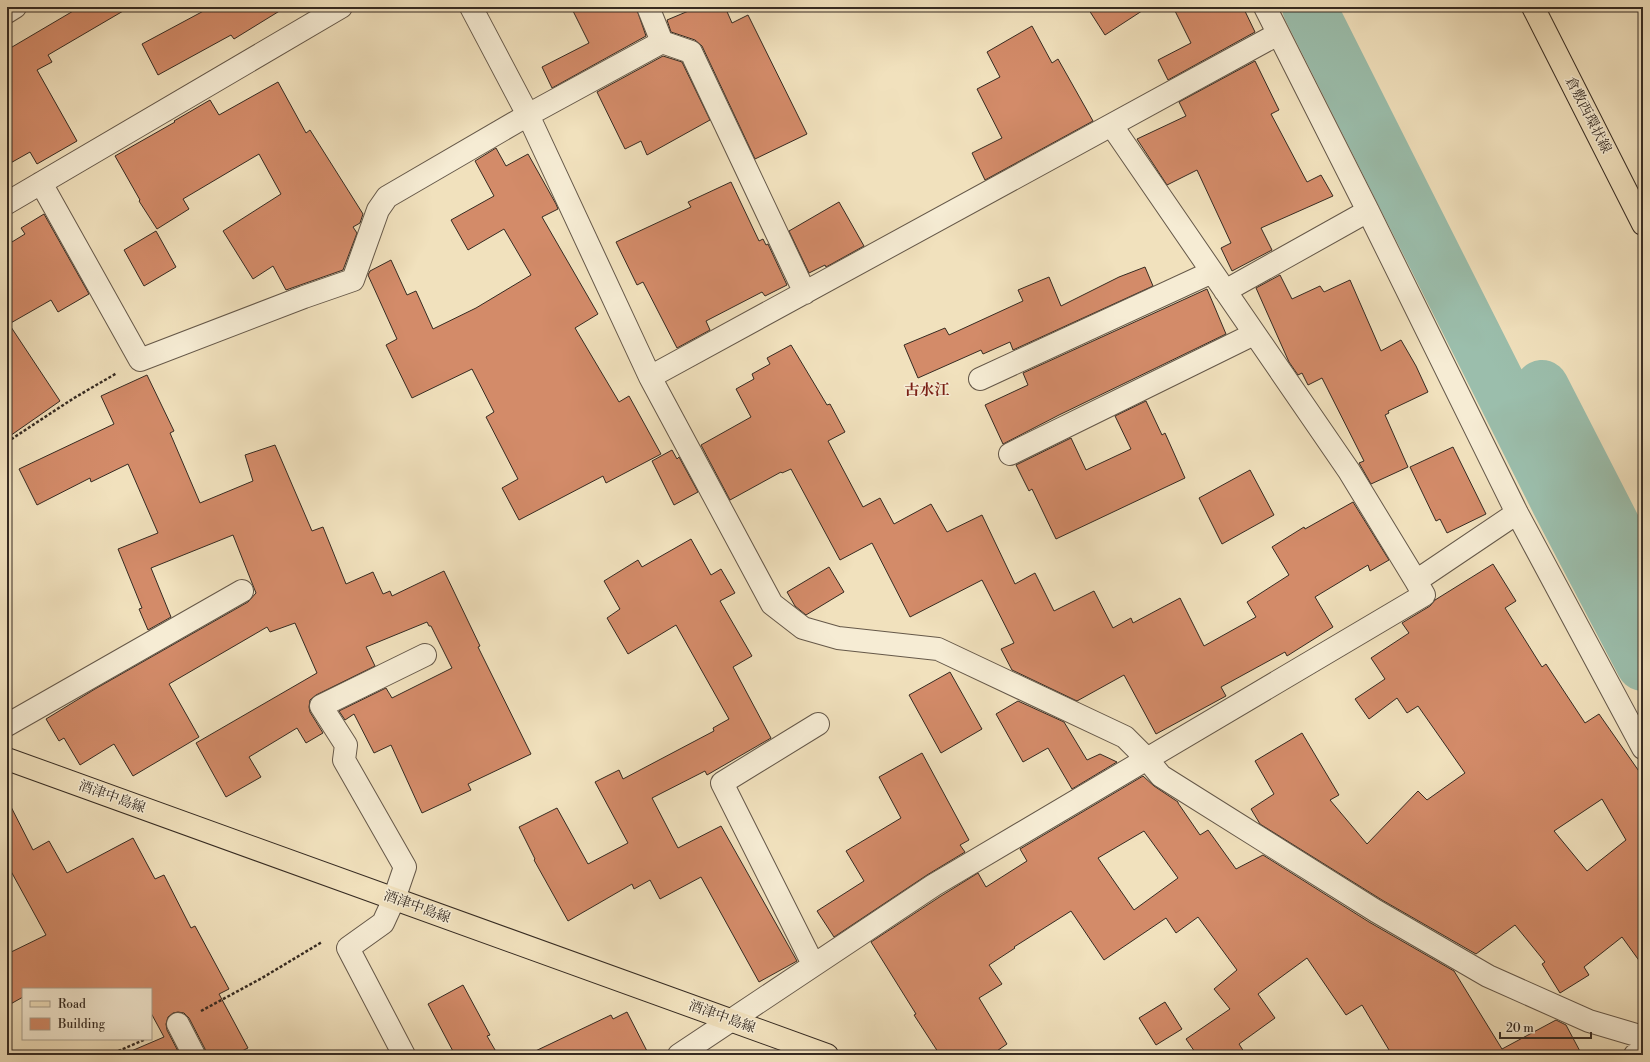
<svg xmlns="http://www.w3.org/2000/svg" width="1650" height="1062" viewBox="0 0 1650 1062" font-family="'Libre Bodoni','Noto Serif JP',serif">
<rect width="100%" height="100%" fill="#f1e1bd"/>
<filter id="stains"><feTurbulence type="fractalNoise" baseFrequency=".005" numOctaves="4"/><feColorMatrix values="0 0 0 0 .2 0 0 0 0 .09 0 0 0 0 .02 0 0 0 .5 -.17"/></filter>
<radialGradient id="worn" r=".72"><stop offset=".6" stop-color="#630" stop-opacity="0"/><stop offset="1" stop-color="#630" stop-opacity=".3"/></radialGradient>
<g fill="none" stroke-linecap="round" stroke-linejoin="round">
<!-- river -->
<path stroke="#9bbeac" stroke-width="54" d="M1309,7L1558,502L1643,664
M1542,387L1641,580"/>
</g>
<!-- building -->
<path fill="#d38b69" stroke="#362b22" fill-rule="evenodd" d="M80,7H130L48,55L52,62L37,70L77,141L37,164L30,152L7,165V50Z
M211,7H286L234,39L231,35L158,75L142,44Z
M571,7H636L646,36L552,88L542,67L589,43Z
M698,7H725L732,23L748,15L807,134L755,159L702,46L695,40L671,32L667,20Z
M1087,7H1148L1105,35Z
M1173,7H1243L1255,32L1168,80L1158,60L1191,43Z
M1032,26L1052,63L1058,59L1093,121L985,180L972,153L1002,138L977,89L1000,77L987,52Z
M663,56L682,62L710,120L647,155L641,141L625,149L597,92Z
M1255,61L1279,110L1271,114L1307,182L1321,175L1333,196L1261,228L1272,250L1232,271L1221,248L1231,243L1197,170L1167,185L1137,139L1186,116L1179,102Z
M278,82L306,133L310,130L363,214L360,223L353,227L357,233L343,270L286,290L273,266L253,279L223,231L281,194L259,154L183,199L189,209L157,229L139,201L140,200L115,156L175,122L174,121L210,100L219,115Z
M496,148L506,166L528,154L556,204L558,209L542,217L598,314L575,328L619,402L629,396L661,454L606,483L603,476L519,520L502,488L518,479L486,417L494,412L472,369L412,398L386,345L397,339L368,275L370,271L391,260L407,295L416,291L433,329L476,308L531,275L504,229L468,250L451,220L494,196L475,161Z
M731,182L759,241L763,239L766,245L768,244L787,285L765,296L762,292L706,321L710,330L677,348L643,282L637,285L616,242L691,207L688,202Z
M839,202L864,246L826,267L825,265L809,273L789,231Z
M44,214L89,294L58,312L51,300L9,324L60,401L7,438V245L25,234L21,228Z
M156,231L176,267L144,286L124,250Z
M1145,267L1153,286L1013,350L1010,342L983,354L981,350L918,378L904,345L945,328L949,335L1023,301L1018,290L1049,277L1061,306L1119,277Z
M1280,275L1292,299L1320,286L1324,292L1350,280L1381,351L1401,340L1416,366L1428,392L1388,411L1389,413L1385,415L1408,467L1371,484L1359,463L1364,461L1322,378L1308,385L1302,373L1298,375L1289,362L1256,288Z
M1207,289L1226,334L1059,415L1003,444L985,405L1028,385L1023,373Z
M791,345L827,405L830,404L845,432L828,441L863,507L880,498L894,524L931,504L947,532L982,515L1015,584L1035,573L1054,611L1094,591L1113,628L1131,618L1133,623L1180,598L1204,646L1256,617L1247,602L1289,575L1272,547L1304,527L1305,529L1353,502L1389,560L1370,571L1368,565L1315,597L1333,627L1287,656L1285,652L1221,687L1226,696L1156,734L1124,675L1077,701L1012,670L1001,649L1014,643L982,580L910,617L872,543L840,560L791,469L782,473L781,472L730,500L701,445L751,417L736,389L754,379L752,374L770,364L767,358Z
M147,375L174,431L170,433L200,503L253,481L245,455L275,445L312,531L323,527L346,584L373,572L383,594L390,591L392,596L444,571L480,646L478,647L531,754L468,784L471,790L422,813L391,745L374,753L354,714L345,720L339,711L386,688L392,698L452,668L431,626H429L427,622L366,647L375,666L316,695L310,700L309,707L310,712L323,733L306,743L297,728L249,757L261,777L226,797L196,743L317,673L295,623L270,632L267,627L169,684L199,737L133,776L114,744L80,765L64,738L59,741L46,719L95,689L248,602L256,593L233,535L151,568L171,617L148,630L139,609L142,608L118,549L158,533L128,464L91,482L90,478L37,505L19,469L114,424L101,396Z
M1146,401L1162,435L1165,433L1185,478L1056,539L1032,489L1029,491L1016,465L1071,438L1086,470L1131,449L1115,416Z
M1453,447L1486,514L1447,533L1440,519L1436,521L1410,467Z
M672,450L677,459L679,457L698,492L674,505L652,461Z
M1250,470L1274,515L1222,544L1199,498Z
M691,539L711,575L721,569L735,593L720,601L752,656L733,667L771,738L707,775L705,771L652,798L678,848L721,826L797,961L759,982L701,877L660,899L650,880L634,889L632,884L568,921L534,860L535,859L519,827L557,808L588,864L628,843L595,782L619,770L623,779L714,731L713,728L729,719L676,625L628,654L607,618L620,609L604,581L638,560L642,567Z
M1493,564L1516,601L1505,608L1542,667L1546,664L1585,723L1599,714L1643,777V966L1622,937L1584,967L1589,975L1560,993L1542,964L1545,962L1515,925L1476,954L1382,900L1260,824L1251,809L1274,794L1255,761L1302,733L1339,795L1330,800L1367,844L1418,791L1427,800L1465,773L1418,706L1407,713L1397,698L1369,719L1355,699L1385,679L1371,658L1409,633L1402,623L1430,606L1435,600ZM1602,799L1626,840L1587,871L1554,831Z
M829,567L844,592L806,615L795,606L787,592Z
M950,672L982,729L941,753L909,695Z
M1018,701L1064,722L1087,760L1100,754L1117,762L1072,789L1048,748L1023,762L996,714Z
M922,753L969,840L960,845L965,852L927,875L834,937L817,911L864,881L846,851L901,818L879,777Z
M1143,776L1154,786L1178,802V803L1200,835L1208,830L1236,869L1263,855L1369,922L1454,971L1502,1049L1556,1020L1566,1025L1582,1055H1392L1362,1005L1346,1015L1307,958L1258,994L1275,1018L1239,1044L1246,1055H1197L1186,1039L1230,1009L1214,989L1237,970L1198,917L1176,933L1166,918L1104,960L1071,911L1014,947L1015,948L989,965L1002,984L979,998L1007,1044L991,1055H940L914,1015L916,1014L871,942L941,896L978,873L986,887L1027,861L1020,849ZM1144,831L1178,878L1134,910L1098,858Z
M7,799L33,850L49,841L67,873L133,838L155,879L164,875L191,928L195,926L229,989L219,994L248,1048L234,1055H206L205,1049L189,1018L184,1013L178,1012L173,1013L168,1017L166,1024L167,1030L180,1055H122L164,1037L151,1013V989H23V997L7,1006V954L46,935L7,864Z
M463,985L490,1035L487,1036L498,1055H455L428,1004Z
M1165,1002L1182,1029L1156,1045L1139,1018Z
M627,1012L649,1055H527L611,1015L613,1019Z"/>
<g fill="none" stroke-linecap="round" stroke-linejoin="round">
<!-- minor casing -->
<g stroke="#655849" stroke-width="24">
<path id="minor" d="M471,7L528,115L650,377L772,604L803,628L838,638L938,649L1125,737L1146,758L1161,776L1376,911L1488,976L1589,1021L1643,1037
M1265,7L1368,211L1517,513L1643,748
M7,12L15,7
M662,42L691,52L805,293
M1112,126L1349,471L1416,581
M41,183L140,360L304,297L353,280L378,210L387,197L528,115L662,42L648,7
M7,203L341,7
M1225,291L1368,211
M650,377L1278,34
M980,379L1212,272
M1010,454L1254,334
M7,725L242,591
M813,964L722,783L818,724
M178,1024L194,1055
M404,1055L348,948L383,923L394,899L405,867L344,760L346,745L321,706L425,655
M679,1055L934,885L1424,595L1416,581L1517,513
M1635,1055L1643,1050"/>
</g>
<!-- major casing -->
<g stroke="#362b22" stroke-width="24">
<path id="major" d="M1533,7L1643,224
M7,759L827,1055"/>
</g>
<!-- path -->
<path stroke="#362b22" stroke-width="2.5" stroke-dasharray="3 2" stroke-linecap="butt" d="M7,442L74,398L117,373
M201,1011L262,978L322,942
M109,1055L146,1039"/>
<!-- minor -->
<use href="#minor" stroke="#f6ecd4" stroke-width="22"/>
<!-- major -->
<use href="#major" stroke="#f1e1bd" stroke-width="22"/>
</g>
<g text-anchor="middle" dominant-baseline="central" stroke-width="3" stroke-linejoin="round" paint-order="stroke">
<!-- street labels -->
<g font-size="14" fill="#362b22" stroke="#f6ecd4">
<text transform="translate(1588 115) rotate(63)">倉敷西環状線</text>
<text transform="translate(112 797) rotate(20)">酒津中島線</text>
<text transform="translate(417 907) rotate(20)">酒津中島線</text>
<text transform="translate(722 1017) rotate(20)">酒津中島線</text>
</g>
<!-- neighbourhood labels -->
<g font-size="15" font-weight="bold" fill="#7a1f14" stroke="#f6ecd4">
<text x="927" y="390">古水江</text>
</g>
</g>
<!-- margin -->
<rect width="1650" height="1062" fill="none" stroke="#f1e1bd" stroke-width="24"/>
<rect x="8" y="8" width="1634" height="1046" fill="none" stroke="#362b22" stroke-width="2"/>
<rect x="12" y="12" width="1626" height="1038" fill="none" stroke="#362b22"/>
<!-- legend -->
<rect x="22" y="988" width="130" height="52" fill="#f6ecd4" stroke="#a99f8d"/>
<rect x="30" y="1001" width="20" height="6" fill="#f1e1bd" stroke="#a99f8d"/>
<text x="58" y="1008" font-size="12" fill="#362b22">Road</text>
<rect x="30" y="1018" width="20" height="12" fill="#d38b69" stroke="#a99f8d"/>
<text x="58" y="1028" font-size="12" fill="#362b22">Building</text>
<!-- scale -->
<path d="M1500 1032v6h91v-6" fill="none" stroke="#362b22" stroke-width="2"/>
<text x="1506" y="1032" font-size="12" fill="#362b22" stroke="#f6ecd4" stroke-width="3" paint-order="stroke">20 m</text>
<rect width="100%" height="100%" filter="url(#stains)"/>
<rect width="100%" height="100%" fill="url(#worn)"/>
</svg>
